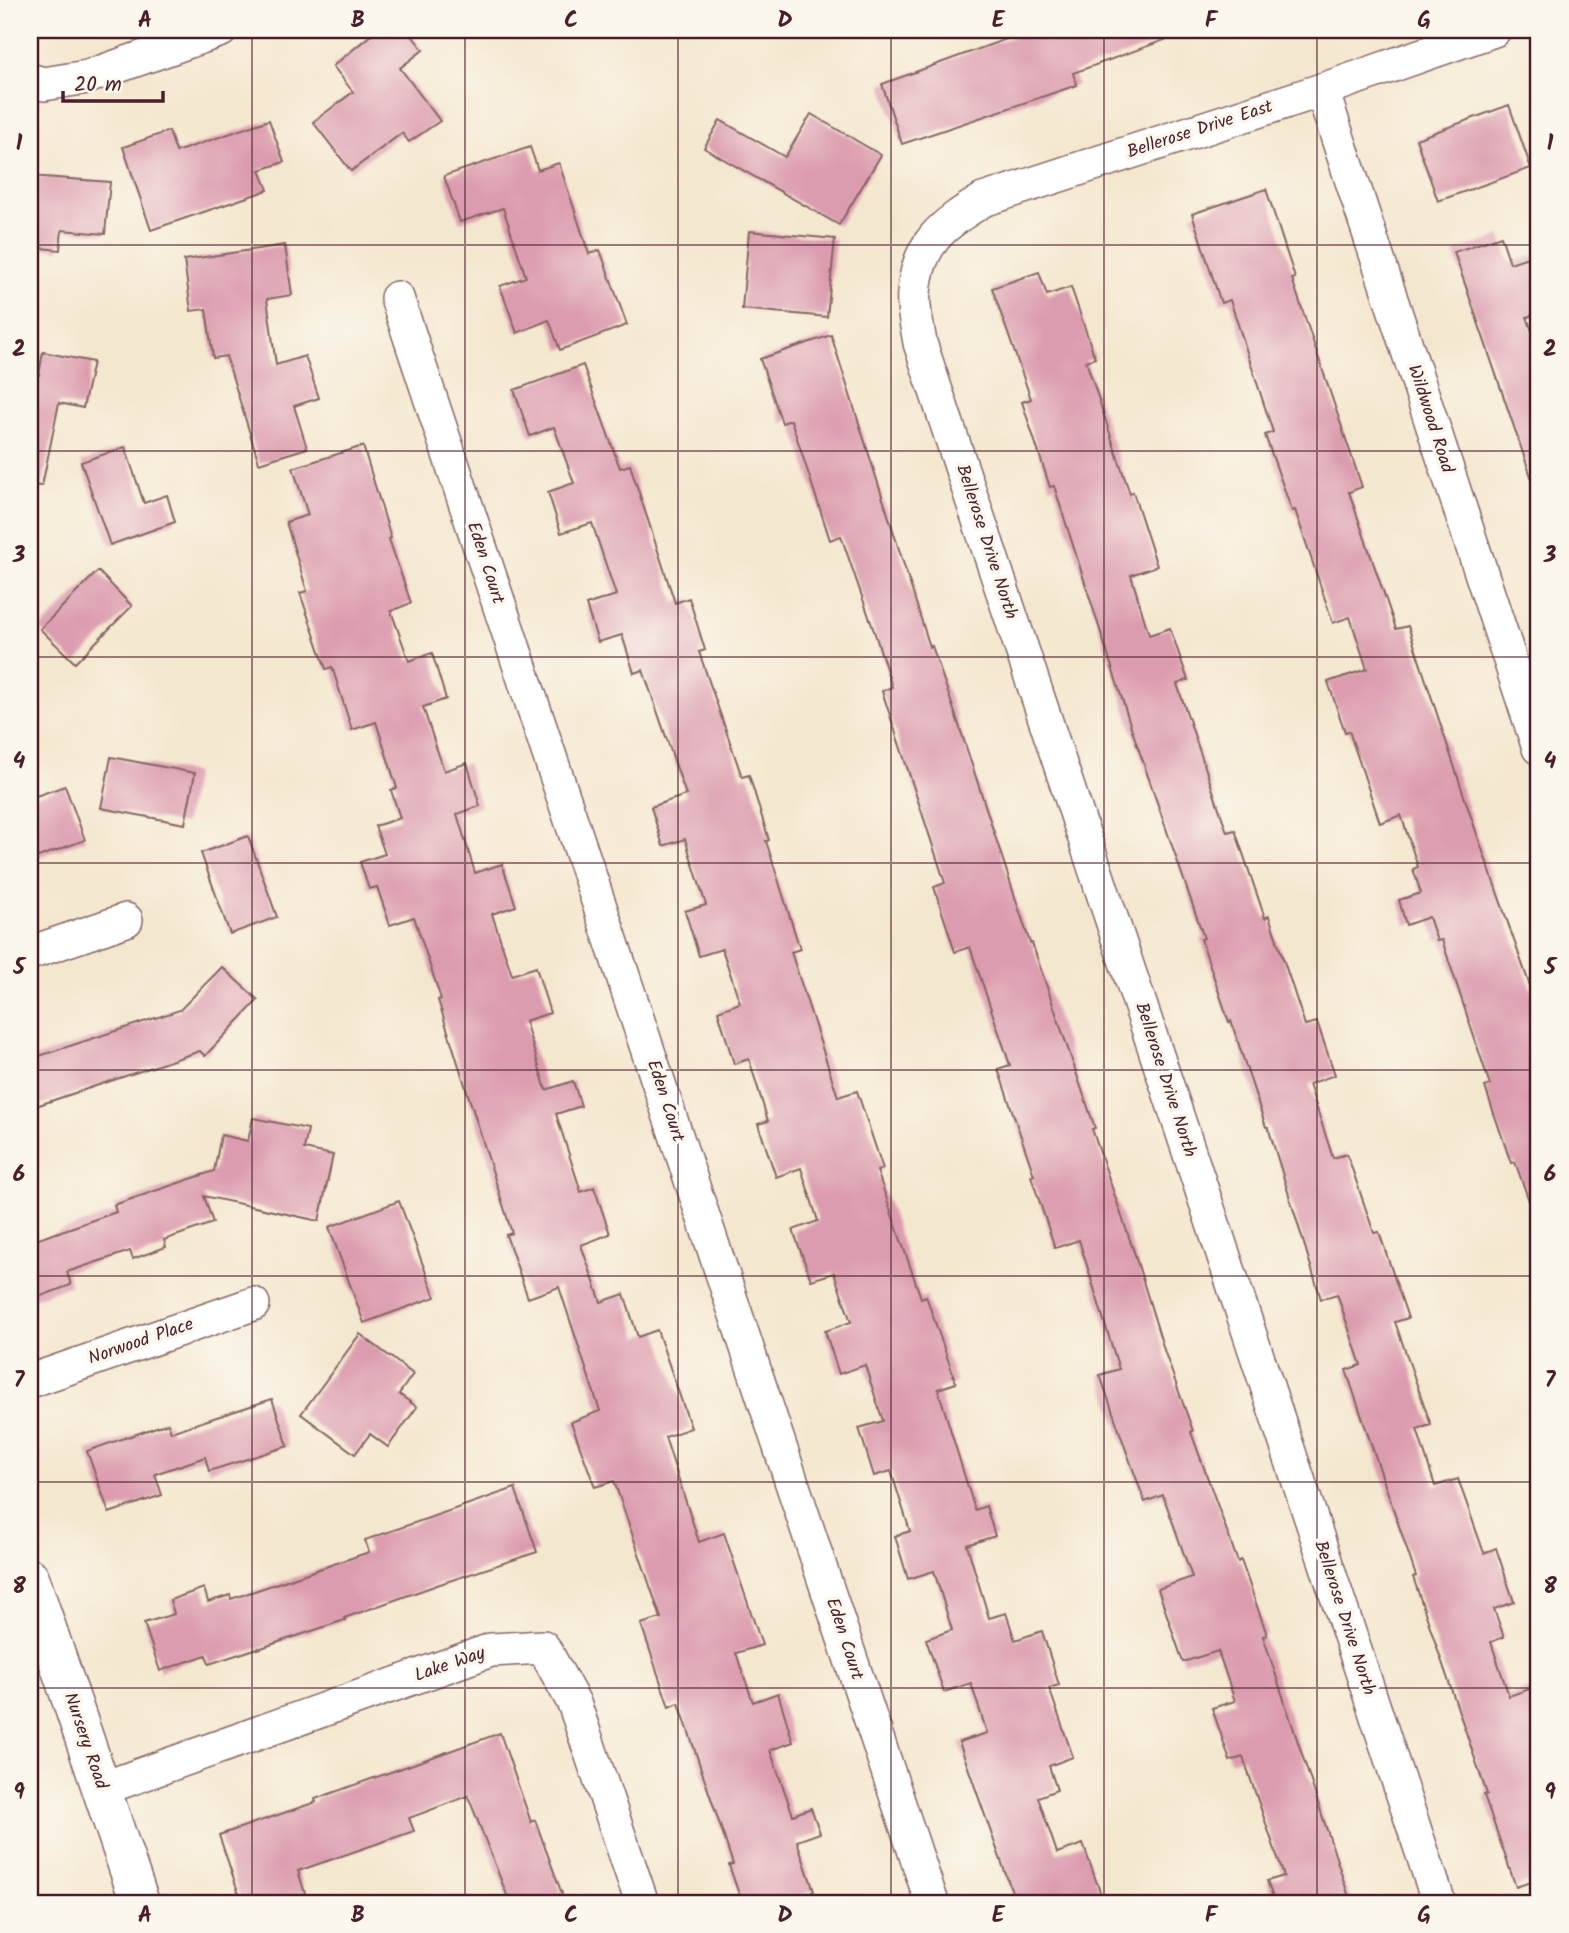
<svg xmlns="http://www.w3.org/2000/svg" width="1569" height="1933" viewBox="0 0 1569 1933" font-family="Kalam,sans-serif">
  <rect width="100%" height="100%" fill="#fbf7ec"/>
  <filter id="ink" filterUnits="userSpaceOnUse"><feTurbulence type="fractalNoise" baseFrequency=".0143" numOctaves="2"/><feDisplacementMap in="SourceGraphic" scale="14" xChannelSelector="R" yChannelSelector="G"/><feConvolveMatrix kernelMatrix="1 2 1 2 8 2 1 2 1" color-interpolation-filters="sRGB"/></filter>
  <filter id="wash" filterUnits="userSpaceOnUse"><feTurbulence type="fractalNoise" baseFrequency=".00686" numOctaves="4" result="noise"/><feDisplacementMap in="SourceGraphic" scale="28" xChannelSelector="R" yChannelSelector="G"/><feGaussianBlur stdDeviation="1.57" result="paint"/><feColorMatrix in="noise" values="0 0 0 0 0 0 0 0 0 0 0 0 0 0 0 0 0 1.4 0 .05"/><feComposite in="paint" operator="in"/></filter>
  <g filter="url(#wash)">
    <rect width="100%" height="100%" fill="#f4e7cf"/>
    <g id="blocks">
      <g fill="#dc9caf">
        <path d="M377 30H408L423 50 400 68 440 121 409 142 402 133 351 171 313 122 353 92 333 66Z"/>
        <path d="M1031 30H1183L1184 33 1073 73 1077 85 902 144 882 84Z"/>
        <path d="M1509 105 1531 168 1438 201 1416 139Z"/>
        <path d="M811 114 881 155 839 225 704 148 720 120 785 157Z"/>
        <path d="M269 120 284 162 260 170 268 190 151 230 123 147 169 131 176 152Z"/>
        <path d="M530 147 538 170 559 163 589 254 600 250 627 325 560 350 549 320 517 333 500 286 526 277 503 208 460 222 444 176Z"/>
        <path d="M30 176 110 182 105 234 62 230 60 250 30 247Z"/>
        <path d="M1266 189 1295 278 1292 279 1362 487 1349 492 1396 629 1408 626 1471 817 1539 1012V1219L1536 1220 1515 1162 1511 1163 1485 1087 1490 1085 1442 940 1437 941 1429 917 1406 925 1399 900 1421 893 1413 869 1418 867 1401 815 1380 823 1349 731 1345 732 1328 682 1367 669 1350 617 1333 623 1295 510 1292 511 1265 435 1273 432 1230 300 1221 303 1192 214Z"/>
        <path d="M749 231 835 239 827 317 742 309Z"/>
        <path d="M1501 236 1510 263 1534 255 1539 271V313L1527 317 1539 351V487L1535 488 1454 252Z"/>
        <path d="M285 245 292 295 267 299 276 365 305 356 319 398 294 406 307 448 259 463 226 356 213 358 206 309 191 311 184 260Z"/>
        <path d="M1039 272 1047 295 1071 287 1095 358 1086 361 1130 494 1133 492 1157 566 1131 575 1149 635 1170 628 1188 680 1177 684 1227 832 1235 830 1265 918 1269 916 1305 1025 1317 1022 1335 1075 1309 1084 1333 1158 1347 1154 1374 1233 1379 1232 1408 1318 1395 1322 1431 1425 1417 1429 1435 1486 1458 1479 1484 1553 1496 1548 1514 1602 1494 1609 1504 1637 1491 1642 1509 1696 1535 1687 1539 1701V1879L1516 1887 1484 1795 1487 1794 1413 1577 1416 1576 1346 1370 1361 1365 1337 1294 1321 1299 1268 1127H1266L1231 1021 1229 1022 1201 939 1204 938 1132 730 1054 486 1050 487 1022 402 1031 399 992 288Z"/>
        <path d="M831 335 930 647 932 646 957 719 1030 943H1032L1095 1128 1092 1129 1135 1255 1165 1353 1193 1431 1191 1432 1238 1562 1241 1560 1267 1635 1263 1636 1351 1903H1275L1267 1881 1284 1876 1243 1757 1230 1761 1212 1708 1235 1701 1218 1651 1183 1662 1158 1589 1192 1577 1163 1495 1145 1502 1127 1453 1100 1375 1119 1369 1079 1240 1055 1248 1031 1176 1034 1175 998 1069 1010 1065 970 947 955 952 934 887 945 883 882 691 892 687 876 637 841 536 830 540 791 420 782 423 760 359Z"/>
        <path d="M43 352 93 362 83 408 59 403 42 486 30 485V373L39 375Z"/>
        <path d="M583 365 620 468 630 465 675 603 689 598 705 650 699 652 742 777 749 775 769 840 766 841 800 949 791 952 838 1097 857 1091 883 1169 877 1171 921 1298 926 1296 956 1383 938 1389 975 1510 986 1506 995 1536 967 1545 989 1618 1006 1613 1015 1640 1042 1631 1059 1685 1049 1688 1073 1757 1049 1766 1057 1790 1038 1797 1057 1853 1083 1844 1104 1903H1016L959 1742 987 1733 971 1683 944 1692 926 1639 952 1630 934 1571 908 1579 895 1536 910 1531 891 1471 874 1476 859 1428 883 1421 865 1365 839 1374 825 1331 851 1322 834 1273 811 1280 793 1230 818 1221 801 1168 776 1177 758 1124 768 1121 749 1059 734 1064 718 1011 740 1003 722 949 699 956 685 911 706 905 685 839 663 846 651 807 686 795 643 670 634 673 622 635 598 642 586 605 616 595 592 523 561 533 548 492 574 483 554 427 530 436 514 390Z"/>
        <path d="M363 446 391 538 389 539 411 603 391 611 409 661 432 653 446 699 423 707 444 771 467 763 480 806 457 814 475 873 502 864 516 906 492 914 512 975 536 967 550 1013 525 1021 546 1090 573 1081 581 1106 556 1114 581 1192 594 1187 610 1234 581 1245 601 1302 624 1294 638 1337 657 1330 691 1428 665 1437 699 1542 724 1533 762 1645 736 1653 753 1702 778 1693 793 1742 770 1750 793 1815 811 1808 820 1833 797 1841 814 1891 778 1903H742L729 1865 733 1864 679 1703 669 1707 641 1624 661 1618 614 1481 595 1487 571 1422 600 1411 559 1287 528 1298 506 1235 512 1233 438 1000 441 999 414 917 390 925 377 887 369 889 360 862 385 854 375 826 400 818 391 790 397 788 376 722 352 730 332 667 326 669 300 593 307 591 286 522 308 515 293 468Z"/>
        <path d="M125 447 144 503 167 495 175 522 110 545 81 462Z"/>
        <path d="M98 571 132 606 75 663 40 629Z"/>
        <path d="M111 757 195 773 185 824 101 808Z"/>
        <path d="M65 786 85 840 30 860V798Z"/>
        <path d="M248 836 277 917 230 934 201 853Z"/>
        <path d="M222 967 258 1000 205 1056 200 1051 30 1108V1059L180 1010Z"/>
        <path d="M253 1118 308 1129 304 1149 333 1155 319 1221 204 1196 213 1223 164 1240 166 1247 133 1259 130 1251 67 1272 71 1285 30 1300V1242L116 1212 114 1205 214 1171 221 1135 248 1141Z"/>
        <path d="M399 1201 435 1297 364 1323 329 1227Z"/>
        <path d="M360 1334 413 1374 399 1394 417 1407 388 1447 370 1434 355 1454 301 1414Z"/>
        <path d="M272 1399 288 1446 209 1471 205 1457 155 1474 162 1495 109 1513 87 1451 168 1423 171 1432Z"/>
        <path d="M515 1488 537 1552 440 1584 344 1618 345 1620 258 1649V1648L209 1664 206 1655 160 1671 144 1623 174 1614 170 1600 204 1588 208 1602 230 1595 231 1599 369 1552 365 1540Z"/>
        <path d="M500 1733 531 1822 535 1820 562 1894 536 1903H510L468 1796 409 1818 414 1831 298 1871 308 1903H242L219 1835 316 1802 315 1799Z"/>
      </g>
    </g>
  </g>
  <g filter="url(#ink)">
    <use href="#blocks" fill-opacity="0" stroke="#866564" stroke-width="2"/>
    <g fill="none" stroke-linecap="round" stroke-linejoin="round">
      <defs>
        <g id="minor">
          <path d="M30 80 44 84 87 77 221 30"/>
          <path d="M1322 90 1539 748"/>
          <path d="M397 298 932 1903"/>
          <path d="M30 953 126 920"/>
          <path d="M30 1381 253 1304"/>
          <path d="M101 1789 491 1650 543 1647 574 1703 642 1903"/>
          <path d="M1439 1903 920 343C918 328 912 309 914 293 918 242 943 225 983 200L1322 90 1494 30"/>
        </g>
        <path id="tertiary" d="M30 1578 140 1903"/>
      </defs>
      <use href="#minor" stroke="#866564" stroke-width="36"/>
      <use href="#tertiary" stroke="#866564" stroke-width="41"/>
      <use href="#minor" stroke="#fff" stroke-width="33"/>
      <use href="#tertiary" stroke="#fff" stroke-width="38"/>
    </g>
  </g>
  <path fill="none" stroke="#4a1f2b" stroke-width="2" stroke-opacity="0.55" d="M252 30V1903M465 30V1903M678 30V1903M891 30V1903M1104 30V1903M1317 30V1903M30 245H1539M30 451H1539M30 657H1539M30 863H1539M30 1070H1539M30 1276H1539M30 1482H1539M30 1688H1539"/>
  <g text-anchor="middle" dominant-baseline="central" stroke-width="7" stroke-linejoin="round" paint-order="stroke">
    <g font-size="18" fill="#4a1f2b" stroke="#fbf7ec">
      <text transform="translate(1200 130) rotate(-18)">Bellerose Drive East</text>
      <text transform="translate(1430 419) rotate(72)">Wildwood Road</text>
      <text transform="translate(986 542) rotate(72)">Bellerose Drive North</text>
      <text transform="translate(485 563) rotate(72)">Eden Court</text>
      <text transform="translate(1165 1080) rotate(72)">Bellerose Drive North</text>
      <text transform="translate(665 1101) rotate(72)">Eden Court</text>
      <text transform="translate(141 1342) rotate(-19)">Norwood Place</text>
      <text transform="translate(1344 1618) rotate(72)">Bellerose Drive North</text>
      <text transform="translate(844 1639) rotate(72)">Eden Court</text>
      <text transform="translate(450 1665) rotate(-19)">Lake Way</text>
      <text transform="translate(85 1741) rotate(71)">Nursery Road</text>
    </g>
  </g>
  <rect width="1569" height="1933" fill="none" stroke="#fbf7ec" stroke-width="77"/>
  <path d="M63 91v10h100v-10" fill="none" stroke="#4a1f2b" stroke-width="3.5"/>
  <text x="74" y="91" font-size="21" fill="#4a1f2b" stroke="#fbf7ec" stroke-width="5" paint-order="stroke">20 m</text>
  <rect x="38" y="38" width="1492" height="1857" fill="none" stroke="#4a1f2b" stroke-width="2.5"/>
  <g font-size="23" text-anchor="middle" font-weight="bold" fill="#4a1f2b">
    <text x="145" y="27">A</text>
    <text x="358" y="27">B</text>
    <text x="571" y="27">C</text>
    <text x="785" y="27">D</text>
    <text x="998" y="27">E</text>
    <text x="1211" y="27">F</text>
    <text x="1424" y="27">G</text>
    <text x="19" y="150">1</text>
    <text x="1550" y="150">1</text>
    <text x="19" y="356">2</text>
    <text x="1550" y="356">2</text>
    <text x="19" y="562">3</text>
    <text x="1550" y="562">3</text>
    <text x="19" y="768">4</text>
    <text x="1550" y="768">4</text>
    <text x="19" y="974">5</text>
    <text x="1550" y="974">5</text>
    <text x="19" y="1181">6</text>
    <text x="1550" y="1181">6</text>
    <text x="19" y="1387">7</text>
    <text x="1550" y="1387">7</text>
    <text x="19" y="1593">8</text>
    <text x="1550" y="1593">8</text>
    <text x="19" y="1799">9</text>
    <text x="1550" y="1799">9</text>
    <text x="145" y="1922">A</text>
    <text x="358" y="1922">B</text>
    <text x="571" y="1922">C</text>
    <text x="785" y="1922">D</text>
    <text x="998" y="1922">E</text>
    <text x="1211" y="1922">F</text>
    <text x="1424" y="1922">G</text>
  </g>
</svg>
